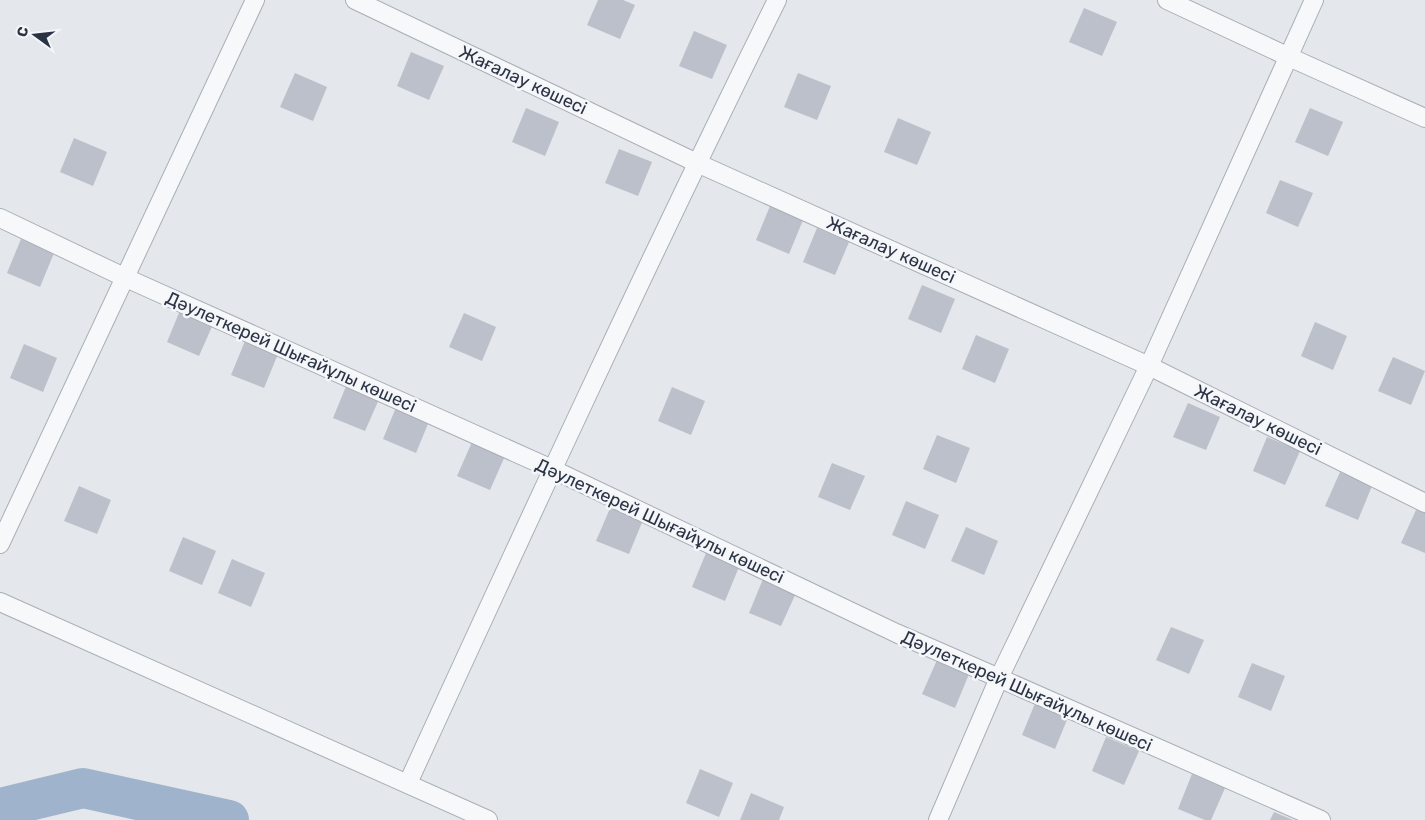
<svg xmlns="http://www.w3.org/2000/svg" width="1425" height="820" viewBox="0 0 1425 820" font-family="Rubik,sans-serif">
  <rect width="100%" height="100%" fill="#e4e7ec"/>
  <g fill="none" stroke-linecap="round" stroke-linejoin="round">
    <path stroke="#9fb4cc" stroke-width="40" d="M0 808 83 788 229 820"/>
  </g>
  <g fill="#bbc0ca">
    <path d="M598 0H623L635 5 620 39 587 25Z"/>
    <path d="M1084 8 1117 22 1102 56 1069 42Z"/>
    <path d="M694 31 727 45 712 79 679 66Z"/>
    <path d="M411 52 444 66 429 100 397 86Z"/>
    <path d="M295 73 327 87 313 121 280 107Z"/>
    <path d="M798 73 831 86 817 120 784 107Z"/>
    <path d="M526 108 559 122 545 156 512 142Z"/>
    <path d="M1310 108 1343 122 1328 156 1295 142Z"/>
    <path d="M898 118 931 132 917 165 884 152Z"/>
    <path d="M74 138 107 152 93 186 60 172Z"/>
    <path d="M619 149 652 162 638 196 605 183Z"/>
    <path d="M1280 180 1313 193 1298 227 1266 213Z"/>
    <path d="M770 206 803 220 789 254 756 240Z"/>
    <path d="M817 228 849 242 835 275 803 262Z"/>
    <path d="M21 239 54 253 40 287 7 273Z"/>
    <path d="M922 285 955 299 941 333 908 319Z"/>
    <path d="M181 308 214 322 199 356 167 342Z"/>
    <path d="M464 313 496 327 482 361 449 347Z"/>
    <path d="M1315 322 1347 336 1333 370 1301 356Z"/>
    <path d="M976 335 1009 349 995 383 962 369Z"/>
    <path d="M245 341 278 354 264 388 231 375Z"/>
    <path d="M24 344 57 358 43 392 10 378Z"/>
    <path d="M1393 357 1425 371 1411 405 1378 391Z"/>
    <path d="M347 384 380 397 365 431 333 418Z"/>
    <path d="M672 387 705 401 691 435 658 421Z"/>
    <path d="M1188 403 1220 417 1206 450 1173 437Z"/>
    <path d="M397 405 430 419 416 453 383 439Z"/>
    <path d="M937 435 970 448 956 483 923 469Z"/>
    <path d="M1267 437 1300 451 1285 485 1253 471Z"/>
    <path d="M472 442 505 456 490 490 457 476Z"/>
    <path d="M832 463 865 476 850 510 818 497Z"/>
    <path d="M1340 472 1372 486 1358 520 1325 506Z"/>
    <path d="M79 486 111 500 97 534 64 521Z"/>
    <path d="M906 501 939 515 925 549 892 535Z"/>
    <path d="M611 506 643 520 629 554 596 541Z"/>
    <path d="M1416 510 1425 513V553L1401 543Z"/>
    <path d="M966 527 998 541 984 575 951 561Z"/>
    <path d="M183 537 216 551 202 585 169 571Z"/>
    <path d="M706 553 739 567 725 601 692 587Z"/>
    <path d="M232 559 265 573 251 607 218 593Z"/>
    <path d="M763 579 796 593 781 626 749 613Z"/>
    <path d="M1171 627 1204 640 1189 674 1156 660Z"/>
    <path d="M937 660 969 674 955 708 922 694Z"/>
    <path d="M1252 663 1285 676 1271 711 1238 697Z"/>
    <path d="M1036 701 1069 715 1055 749 1022 735Z"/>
    <path d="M1106 737 1139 751 1124 785 1092 771Z"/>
    <path d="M700 769 733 783 719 817 686 803Z"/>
    <path d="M1192 774 1225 788 1211 820H1205L1178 809Z"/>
    <path d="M751 793 784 807 779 820H740Z"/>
    <path d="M1274 812 1293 820H1270Z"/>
  </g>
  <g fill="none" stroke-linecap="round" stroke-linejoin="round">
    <defs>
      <g id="minor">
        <path d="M355 0 697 163 1149 366 1425 503"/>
        <path d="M1167 0 1289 57 1425 118"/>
        <path d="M0 218 126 278 552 469 896 633 999 678 1321 820"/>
        <path d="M0 544 255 0"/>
        <path d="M0 602 488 820"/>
        <path d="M408 783C528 521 649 259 777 0"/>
        <path d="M938 820 999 678 1149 366 1314 0"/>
      </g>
    </defs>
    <use href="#minor" stroke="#a9aeb7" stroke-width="20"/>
    <use href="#minor" stroke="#f7f8fa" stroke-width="18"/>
  </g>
  <g text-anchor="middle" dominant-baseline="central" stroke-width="5" stroke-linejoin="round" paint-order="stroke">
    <g font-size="18" fill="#2b3445" stroke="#f4f6f9">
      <text transform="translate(523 80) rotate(25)">Жағалау көшесі</text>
      <text transform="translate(891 250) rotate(24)">Жағалау көшесі</text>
      <text transform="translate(291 352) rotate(24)">Дәулеткерей Шығайұлы көшесі</text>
      <text transform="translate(1258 420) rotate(26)">Жағалау көшесі</text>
      <text transform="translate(660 521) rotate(25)">Дәулеткерей Шығайұлы көшесі</text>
      <text transform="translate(1027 691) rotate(24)">Дәулеткерей Шығайұлы көшесі</text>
    </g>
  </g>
  <g transform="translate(35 35) rotate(285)" stroke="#f4f6f9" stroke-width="4" paint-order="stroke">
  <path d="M0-4L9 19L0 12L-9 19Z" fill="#2b3445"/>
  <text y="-8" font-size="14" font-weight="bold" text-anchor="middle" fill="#2b3445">С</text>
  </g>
</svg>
